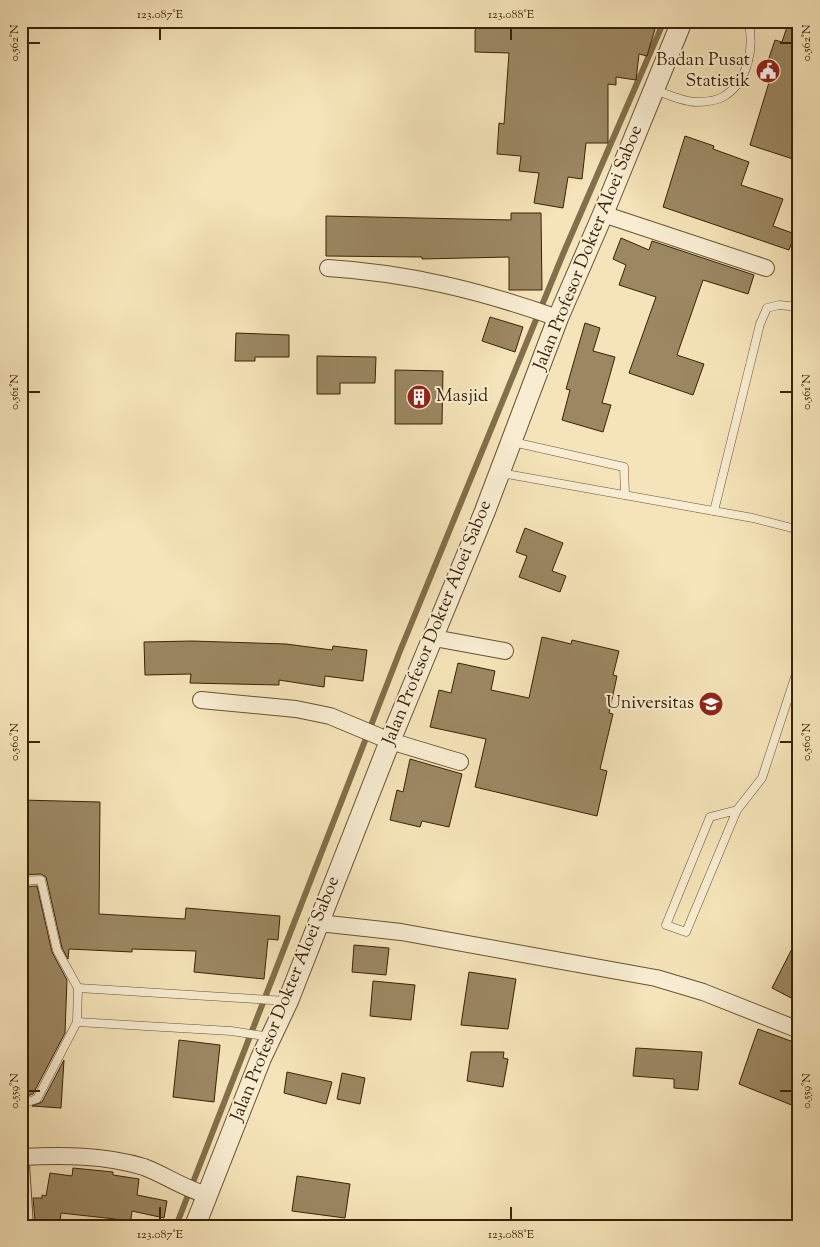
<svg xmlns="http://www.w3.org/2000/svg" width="820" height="1247" viewBox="0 0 820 1247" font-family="'Sorts Mill Goudy',serif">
  <rect width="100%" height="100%" fill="#f5e4b9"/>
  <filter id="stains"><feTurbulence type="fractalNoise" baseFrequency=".004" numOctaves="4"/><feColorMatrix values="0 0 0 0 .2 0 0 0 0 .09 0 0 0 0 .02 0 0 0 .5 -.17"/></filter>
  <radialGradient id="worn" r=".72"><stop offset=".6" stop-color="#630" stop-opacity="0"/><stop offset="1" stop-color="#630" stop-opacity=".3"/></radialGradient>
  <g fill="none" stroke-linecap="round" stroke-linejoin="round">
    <path stroke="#836f4b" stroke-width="6" d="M176 1226 400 651 563 254 664 21"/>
  </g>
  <g fill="#9b8762" stroke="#392203">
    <path d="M478 21H623L655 29 647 56 639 54 636 80 616 77V85L608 84V143H586L582 179 568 177 563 208 534 203 539 173 519 171 521 156 497 154 499 123 504 124 509 53 475 52V31Z"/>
    <path d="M789 21H799V161L750 145 774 66 767 64 775 40 782 42Z"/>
    <path d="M685 136 714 146 713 149 749 162 741 185 783 199 773 226 795 234 789 250 663 207Z"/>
    <path d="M511 213H541L542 290H509V257L422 259V257L326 256V216L511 220Z"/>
    <path d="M621 238 649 250 652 241 754 275 748 294 703 280 677 355 704 364 693 395 629 373 656 297 619 285 626 265 613 259Z"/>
    <path d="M490 317 523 327 515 352 482 341Z"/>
    <path d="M585 323 600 328 593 351 615 357 602 403 611 405 603 432 562 420 570 390 566 389Z"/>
    <path d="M236 333 289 335V357H255V361H235Z"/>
    <path d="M317 356 376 357 375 383H340V394H317Z"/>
    <path d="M395 370 443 371 442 424H395Z"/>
    <path d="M525 528 563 543 552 571 566 576 560 592 519 577 527 556 516 552Z"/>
    <path d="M542 637 571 644 572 640 619 651 613 675 617 676 609 713 613 714 600 769 607 771 597 816 475 787 486 739 430 727 439 690 451 693 458 663 495 671 491 690 529 698Z"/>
    <path d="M192 641 286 644 332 650 333 646 367 650 363 681 325 676 324 687 279 680V685L190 683 191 674 145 675 144 642Z"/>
    <path d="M410 759 462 774 449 827 422 821 420 827 390 820 397 790 403 792Z"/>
    <path d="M21 800 100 802 99 914 185 919 186 908 280 916 278 940 268 939 264 979 194 972 196 951 132 949V952L69 949 68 959 62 948 46 877 41 874 21 875Z"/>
    <path d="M37 886 52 952 67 980 65 1033 33 1094 21 1098V887Z"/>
    <path d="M799 935V1002L772 988Z"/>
    <path d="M354 945 389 948 386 975 352 972Z"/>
    <path d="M469 972 516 979 508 1029 461 1025Z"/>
    <path d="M373 981 415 985 411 1020 370 1016Z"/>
    <path d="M758 1029 799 1044V1108L739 1084Z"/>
    <path d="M179 1040 220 1045 214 1102 173 1097Z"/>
    <path d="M636 1048 702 1052 698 1090 674 1088V1079L633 1076Z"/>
    <path d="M471 1052H504L503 1058 508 1059 503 1087 467 1081Z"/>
    <path d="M64 1060 61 1108 32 1106 42 1102Z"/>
    <path d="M287 1072 332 1082 326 1104 284 1093Z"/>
    <path d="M342 1073 365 1078 360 1104 337 1099Z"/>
    <path d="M73 1168 113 1172V1175L139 1179 137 1195 167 1201 164 1218 132 1211 130 1226H114L115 1219 61 1213 60 1222 35 1220 33 1198H42V1195L46 1196 50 1173 72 1176Z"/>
    <path d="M297 1176 350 1184 345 1218 292 1211Z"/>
  </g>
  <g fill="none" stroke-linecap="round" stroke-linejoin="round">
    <defs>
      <g id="service">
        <path d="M655 90C667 94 683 102 696 102 705 102 718 101 726 95 748 80 755 46 748 21"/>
        <path d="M513 442 624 467 625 495"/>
        <path d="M501 473 753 518 792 528 799 534"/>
        <path d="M714 511 760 324 767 308 779 305 799 307"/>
        <path d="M737 810 710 817 666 925 686 932 737 810 762 778 799 665"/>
        <path d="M21 881 41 880 57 950 78 988 77 1022 37 1099 21 1104"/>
        <path d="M78 988 288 1001"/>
        <path d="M77 1022 231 1031 271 1037"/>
      </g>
      <g id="minor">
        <path d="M603 214 766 268"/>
        <path d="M328 268C409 273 481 291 558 318"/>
        <path d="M434 638 505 651"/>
        <path d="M201 700 296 709 330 716 390 741 460 762"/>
        <path d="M319 923 401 932 656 978 703 992 799 1030"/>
        <path d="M21 1157C62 1155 105 1155 144 1167 165 1175 185 1189 207 1195"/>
        <path d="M21 1165 25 1226"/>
      </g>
      <path id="tertiary" d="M195 1226 261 1058 288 1001 390 741 485 511 558 318 603 214 682 21"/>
    </defs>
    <use href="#service" stroke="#685230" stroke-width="9"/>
    <use href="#minor" stroke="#685230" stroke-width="18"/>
    <use href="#tertiary" stroke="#685230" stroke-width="22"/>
    <use href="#service" stroke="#f8edd2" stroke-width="8"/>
    <use href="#minor" stroke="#f8edd2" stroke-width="16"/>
    <use href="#tertiary" stroke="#f8edd2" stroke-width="20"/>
  </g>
  <path fill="none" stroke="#392203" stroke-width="2" d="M160 28V40M511 28V40M28 43H40M780 43H792M28 392H40M780 392H792M28 742H40M780 742H792M28 1091H40M780 1091H792M160 1207V1220M511 1207V1220"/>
  <defs>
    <symbol id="civic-disc" viewBox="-11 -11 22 22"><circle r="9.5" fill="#8f2418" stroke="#f8edd2"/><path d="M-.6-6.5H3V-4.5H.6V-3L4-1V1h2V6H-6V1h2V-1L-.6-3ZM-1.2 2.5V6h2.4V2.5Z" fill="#fff"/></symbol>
    <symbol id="building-disc" viewBox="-11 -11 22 22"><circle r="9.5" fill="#8f2418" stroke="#f8edd2"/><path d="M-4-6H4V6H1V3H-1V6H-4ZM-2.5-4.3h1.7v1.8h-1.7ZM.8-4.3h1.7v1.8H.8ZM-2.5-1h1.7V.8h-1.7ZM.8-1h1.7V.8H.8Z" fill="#fff"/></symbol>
    <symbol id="university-disc" viewBox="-11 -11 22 22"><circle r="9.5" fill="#8f2418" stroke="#f8edd2"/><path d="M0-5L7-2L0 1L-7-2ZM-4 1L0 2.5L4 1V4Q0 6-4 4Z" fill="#fff"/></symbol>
  </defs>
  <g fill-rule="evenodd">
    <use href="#civic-disc" x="754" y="57" width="28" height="28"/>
    <use href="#building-disc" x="405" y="383" width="28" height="28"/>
    <use href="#university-disc" x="697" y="690" width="28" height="28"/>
  </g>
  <g text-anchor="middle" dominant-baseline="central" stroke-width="4" stroke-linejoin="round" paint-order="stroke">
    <g font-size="18" fill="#392203" stroke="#f8edd2" text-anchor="end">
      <text x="750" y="61">Badan Pusat<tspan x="750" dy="21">Statistik</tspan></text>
      <text x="436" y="397" text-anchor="start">Masjid</text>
      <text x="694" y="704">Universitas</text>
    </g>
    <g font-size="18" fill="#392203" stroke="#f8edd2">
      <text transform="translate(589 248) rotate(-68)">Jalan Profesor Dokter Aloei Saboe</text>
      <text transform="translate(438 623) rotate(-68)">Jalan Profesor Dokter Aloei Saboe</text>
      <text transform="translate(286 999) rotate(-68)">Jalan Profesor Dokter Aloei Saboe</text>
    </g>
  </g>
  <rect width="820" height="1247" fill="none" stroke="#f5e4b9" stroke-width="55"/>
  <rect x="28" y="28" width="764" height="1192" fill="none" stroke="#392203" stroke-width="2"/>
  <g font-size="12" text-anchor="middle" fill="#392203">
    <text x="160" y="18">123.087°E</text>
    <text x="511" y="18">123.088°E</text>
    <text transform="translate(14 43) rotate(-90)" y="4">0.562°N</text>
    <text transform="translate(806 43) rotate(-90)" y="4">0.562°N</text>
    <text transform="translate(14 392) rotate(-90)" y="4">0.561°N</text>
    <text transform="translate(806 392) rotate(-90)" y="4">0.561°N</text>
    <text transform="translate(14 742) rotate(-90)" y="4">0.560°N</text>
    <text transform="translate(806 742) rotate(-90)" y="4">0.560°N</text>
    <text transform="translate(14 1091) rotate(-90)" y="4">0.559°N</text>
    <text transform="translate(806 1091) rotate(-90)" y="4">0.559°N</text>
    <text x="160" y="1238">123.087°E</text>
    <text x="511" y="1238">123.088°E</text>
  </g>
  <rect width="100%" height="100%" filter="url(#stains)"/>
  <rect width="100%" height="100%" fill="url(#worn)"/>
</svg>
